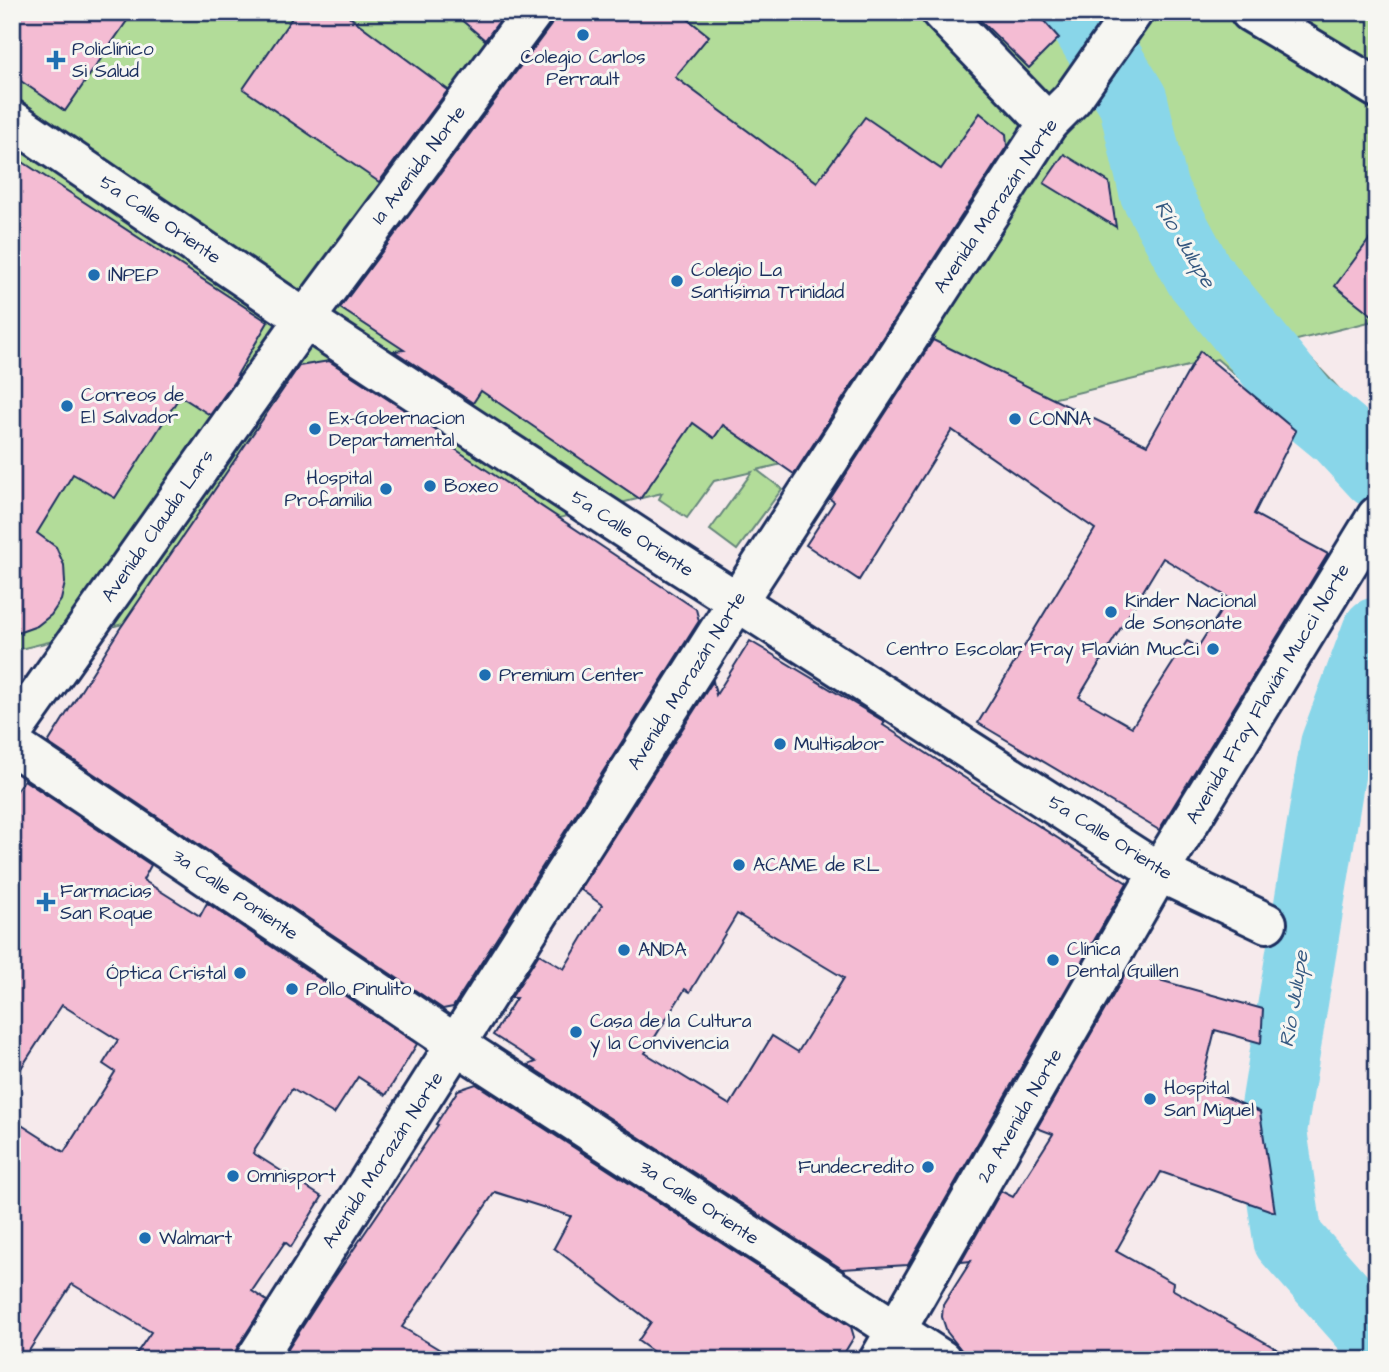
<svg xmlns="http://www.w3.org/2000/svg" width="1389" height="1372" viewBox="0 0 1389 1372" font-family="'Architects Daughter',sans-serif">
  <rect width="100%" height="100%" fill="#f6eaec"/>
  <filter id="ink" filterUnits="userSpaceOnUse"><feTurbulence type="fractalNoise" baseFrequency=".0143" numOctaves="2"/><feDisplacementMap in="SourceGraphic" scale="14" xChannelSelector="R" yChannelSelector="G"/><feConvolveMatrix kernelMatrix="1 2 1 2 8 2 1 2 1" color-interpolation-filters="sRGB"/></filter>
  <g filter="url(#ink)">
    <path fill="#b2dc99" stroke="#66867c" stroke-width="2" d="M12 12H1377V320L1293 341C1314 363 1386 429 1377 459 1375 467 1365 475 1360 481L1217 359 757 470 782 489 737 550 710 530 752 472 714 481 687 518 659 499 662 493 12 651Z"/>
    <g fill="none" stroke-linecap="round" stroke-linejoin="round">
      <g stroke="#89d6e9" stroke-width="70">
        <path d="M1079 12 1133 101 1154 191 1199 275 1305 405 1340 434 1377 474"/>
        <path d="M1377 632 1335 745 1272 1131 1288 1239 1377 1339"/>
      </g>
    </g>
    <g fill="#f4bcd3" stroke="#1b2f5e" stroke-width="2" fill-rule="evenodd">
      <path d="M22 12H133L65 111 12 75V26Z"/>
      <path d="M296 12H343L448 90 379 182 243 89Z"/>
      <path d="M452 12H506L485 40Z"/>
      <path d="M554 12H679L709 36 675 77 817 182 865 117 941 169 980 113 1006 134 1007 146 794 474 723 425 714 438 693 423 640 499 481 391 473 403 394 351 404 350 340 308 551 25Z"/>
      <path d="M972 12H1036L1059 38 1029 68Z"/>
      <path d="M1064 154 1109 182 1116 227 1044 183Z"/>
      <path d="M12 155 268 322 237 375H239L210 415 180 396 115 498 73 474 37 533 56 547 64 565 65 583 61 600 51 615 37 626 12 635Z"/>
      <path d="M1377 229V319L1335 286Z"/>
      <path d="M933 340 1147 445 1200 351 1296 431 1254 514 1328 554 1159 830 978 723 1095 529 952 430 859 580 806 545 834 502 830 499ZM1163 558 1229 598 1198 647 1187 641 1132 727 1079 697Z"/>
      <path d="M329 361 449 439 446 443 455 449 696 609 699 621 453 1007 443 1009 48 743 119 630 299 366Z"/>
      <path d="M750 641 885 722 883 725 1127 883 908 1265 842 1269 528 1065 536 1062 493 1035 516 998H511L539 954 564 969 602 905 580 889 713 681 716 695ZM737 914 844 978 798 1052 772 1036 730 1105 645 1053 685 989 690 992Z"/>
      <path d="M24 780 151 865 143 880 200 916 207 903 417 1044 386 1095 358 1077 334 1114 292 1089 253 1153 322 1197 291 1247 285 1242 252 1291 267 1301 237 1348 233 1360H132L151 1332 72 1284 23 1360H12V1119L64 1152 115 1072 103 1064 118 1040 62 1005 12 1082V798Z"/>
      <path d="M1127 971 1263 1009 1261 1043 1215 1030 1201 1086 1260 1112 1275 1212 1161 1172 1116 1251 1173 1283 1172 1289 1296 1360H976L962 1351 947 1332 942 1317 943 1305 971 1261 961 1262 1001 1191 1013 1197 1053 1134 1037 1128Z"/>
      <path d="M476 1084 851 1327 854 1337 840 1360H665L638 1341 651 1322 554 1248 571 1216 495 1192 402 1327 457 1360H281L328 1287 438 1125 436 1124 458 1090Z"/>
    </g>
    <g fill="none" stroke-linecap="round" stroke-linejoin="round">
      <defs>
        <g id="minor">
          <path d="M12 733 305 319 533 12"/>
          <path d="M12 745 457 1045"/>
          <path d="M879 1360 1159 872 1267 923"/>
        </g>
        <g id="secondary">
          <path d="M941 12 1048 123"/>
          <path d="M1250 12 1377 88"/>
          <path d="M12 120 305 319 674 561 1159 872 1377 516"/>
          <path d="M457 1045 942 1360"/>
          <path d="M255 1360 737 602 1048 123 1072 99 1133 12"/>
        </g>
      </defs>
      <use href="#minor" stroke="#1b2f5e" stroke-width="44"/>
      <use href="#secondary" stroke="#1b2f5e" stroke-width="44"/>
      <use href="#minor" stroke="#f6f6f2" stroke-width="38"/>
      <use href="#secondary" stroke="#f6f6f2" stroke-width="38"/>
    </g>
  </g>
  <g fill="#1f6fb2" stroke="#f6f6f2" stroke-width="2.5">
    <circle cx="583" cy="35" r="7"/>
    <path d="M52.5 49.5h7v7h7v7h-7v7h-7v-7h-7v-7h7z"/>
    <circle cx="94" cy="275" r="7"/>
    <circle cx="677" cy="281" r="7"/>
    <circle cx="67" cy="406" r="7"/>
    <circle cx="1015" cy="419" r="7"/>
    <circle cx="315" cy="429" r="7"/>
    <circle cx="430" cy="486" r="7"/>
    <circle cx="386" cy="489" r="7"/>
    <circle cx="1111" cy="612" r="7"/>
    <circle cx="1213" cy="649" r="7"/>
    <circle cx="485" cy="675" r="7"/>
    <circle cx="780" cy="744" r="7"/>
    <circle cx="739" cy="865" r="7"/>
    <path d="M42.5 891.5h7v7h7v7h-7v7h-7v-7h-7v-7h7z"/>
    <circle cx="624" cy="950" r="7"/>
    <circle cx="1053" cy="960" r="7"/>
    <circle cx="240" cy="973" r="7"/>
    <circle cx="292" cy="989" r="7"/>
    <circle cx="576" cy="1032" r="7"/>
    <circle cx="1150" cy="1099" r="7"/>
    <circle cx="928" cy="1167" r="7"/>
    <circle cx="233" cy="1176" r="7"/>
    <circle cx="145" cy="1238" r="7"/>
  </g>
  <g text-anchor="middle" dominant-baseline="central" stroke-width="6" stroke-linejoin="round" paint-order="stroke">
    <g font-size="19" fill="#1b2f5e" stroke="#f6f6f2" text-anchor="start">
      <text x="72" y="49">Policlínico<tspan x="72" dy="22">Si Salud</tspan></text>
      <text x="583" y="57" text-anchor="middle">Colegio Carlos<tspan x="583" dy="22">Perrault</tspan></text>
      <text x="691" y="270">Colegio La<tspan x="691" dy="22">Santísima Trinidad</tspan></text>
      <text x="108" y="275">INPEP</text>
      <text x="81" y="395">Correos de<tspan x="81" dy="22">El Salvador</tspan></text>
      <text x="329" y="418">Ex-Gobernacion<tspan x="329" dy="22">Departamental</tspan></text>
      <text x="1029" y="419">CONNA</text>
      <text x="372" y="478" text-anchor="end">Hospital<tspan x="372" dy="22">Profamilia</tspan></text>
      <text x="444" y="486">Boxeo</text>
      <text x="1125" y="601">Kinder Nacional<tspan x="1125" dy="22">de Sonsonate</tspan></text>
      <text x="1199" y="649" text-anchor="end">Centro Escolar Fray Flavián Mucci</text>
      <text x="499" y="675">Premium Center</text>
      <text x="794" y="744">Multisabor</text>
      <text x="753" y="865">ACAME de RL</text>
      <text x="60" y="891">Farmacias<tspan x="60" dy="22">San Roque</tspan></text>
      <text x="1067" y="949">Clínica<tspan x="1067" dy="22">Dental Guillen</tspan></text>
      <text x="638" y="950">ANDA</text>
      <text x="226" y="973" text-anchor="end">Óptica Cristal</text>
      <text x="306" y="989">Pollo Pinulito</text>
      <text x="590" y="1021">Casa de la Cultura<tspan x="590" dy="22">y la Convivencia</tspan></text>
      <text x="1164" y="1088">Hospital<tspan x="1164" dy="22">San Miguel</tspan></text>
      <text x="914" y="1167" text-anchor="end">Fundecredito</text>
      <text x="247" y="1176">Omnisport</text>
      <text x="159" y="1238">Walmart</text>
    </g>
    <g font-size="19" fill="#1b2f5e" stroke="#f6f6f2">
      <text transform="translate(419 165) rotate(-53)">1a Avenida Norte</text>
      <text transform="translate(996 206) rotate(-56)">Avenida Morazán Norte</text>
      <text transform="translate(160 220) rotate(34)">5a Calle Oriente</text>
      <text transform="translate(158 526) rotate(-55)">Avenida Claudia Lars</text>
      <text transform="translate(632 534) rotate(33)">5a Calle Oriente</text>
      <text transform="translate(687 681) rotate(-58)">Avenida Morazán Norte</text>
      <text transform="translate(1268 694) rotate(-59)">Avenida Fray Flavián Mucci Norte</text>
      <text transform="translate(1110 838) rotate(32)">5a Calle Oriente</text>
      <text transform="translate(235 895) rotate(34)">3a Calle Poniente</text>
      <text transform="translate(1020 1116) rotate(-60)">2a Avenida Norte</text>
      <text transform="translate(383 1160) rotate(-57)">Avenida Morazán Norte</text>
      <text transform="translate(699 1203) rotate(33)">3a Calle Oriente</text>
    </g>
    <g font-size="21" font-style="italic" fill="#365981" stroke="#f6f6f2">
      <text transform="translate(1185 244) rotate(59)">Río Julupe</text>
      <text transform="translate(1294 999) rotate(-81)">Río Julupe</text>
    </g>
  </g>
  <rect width="1389" height="1372" fill="none" stroke="#f6f6f2" stroke-width="42"/>
  <rect x="21" y="21" width="1347" height="1330" fill="none" stroke="#1b2f5e" stroke-width="2.5" filter="url(#ink)"/>
</svg>
